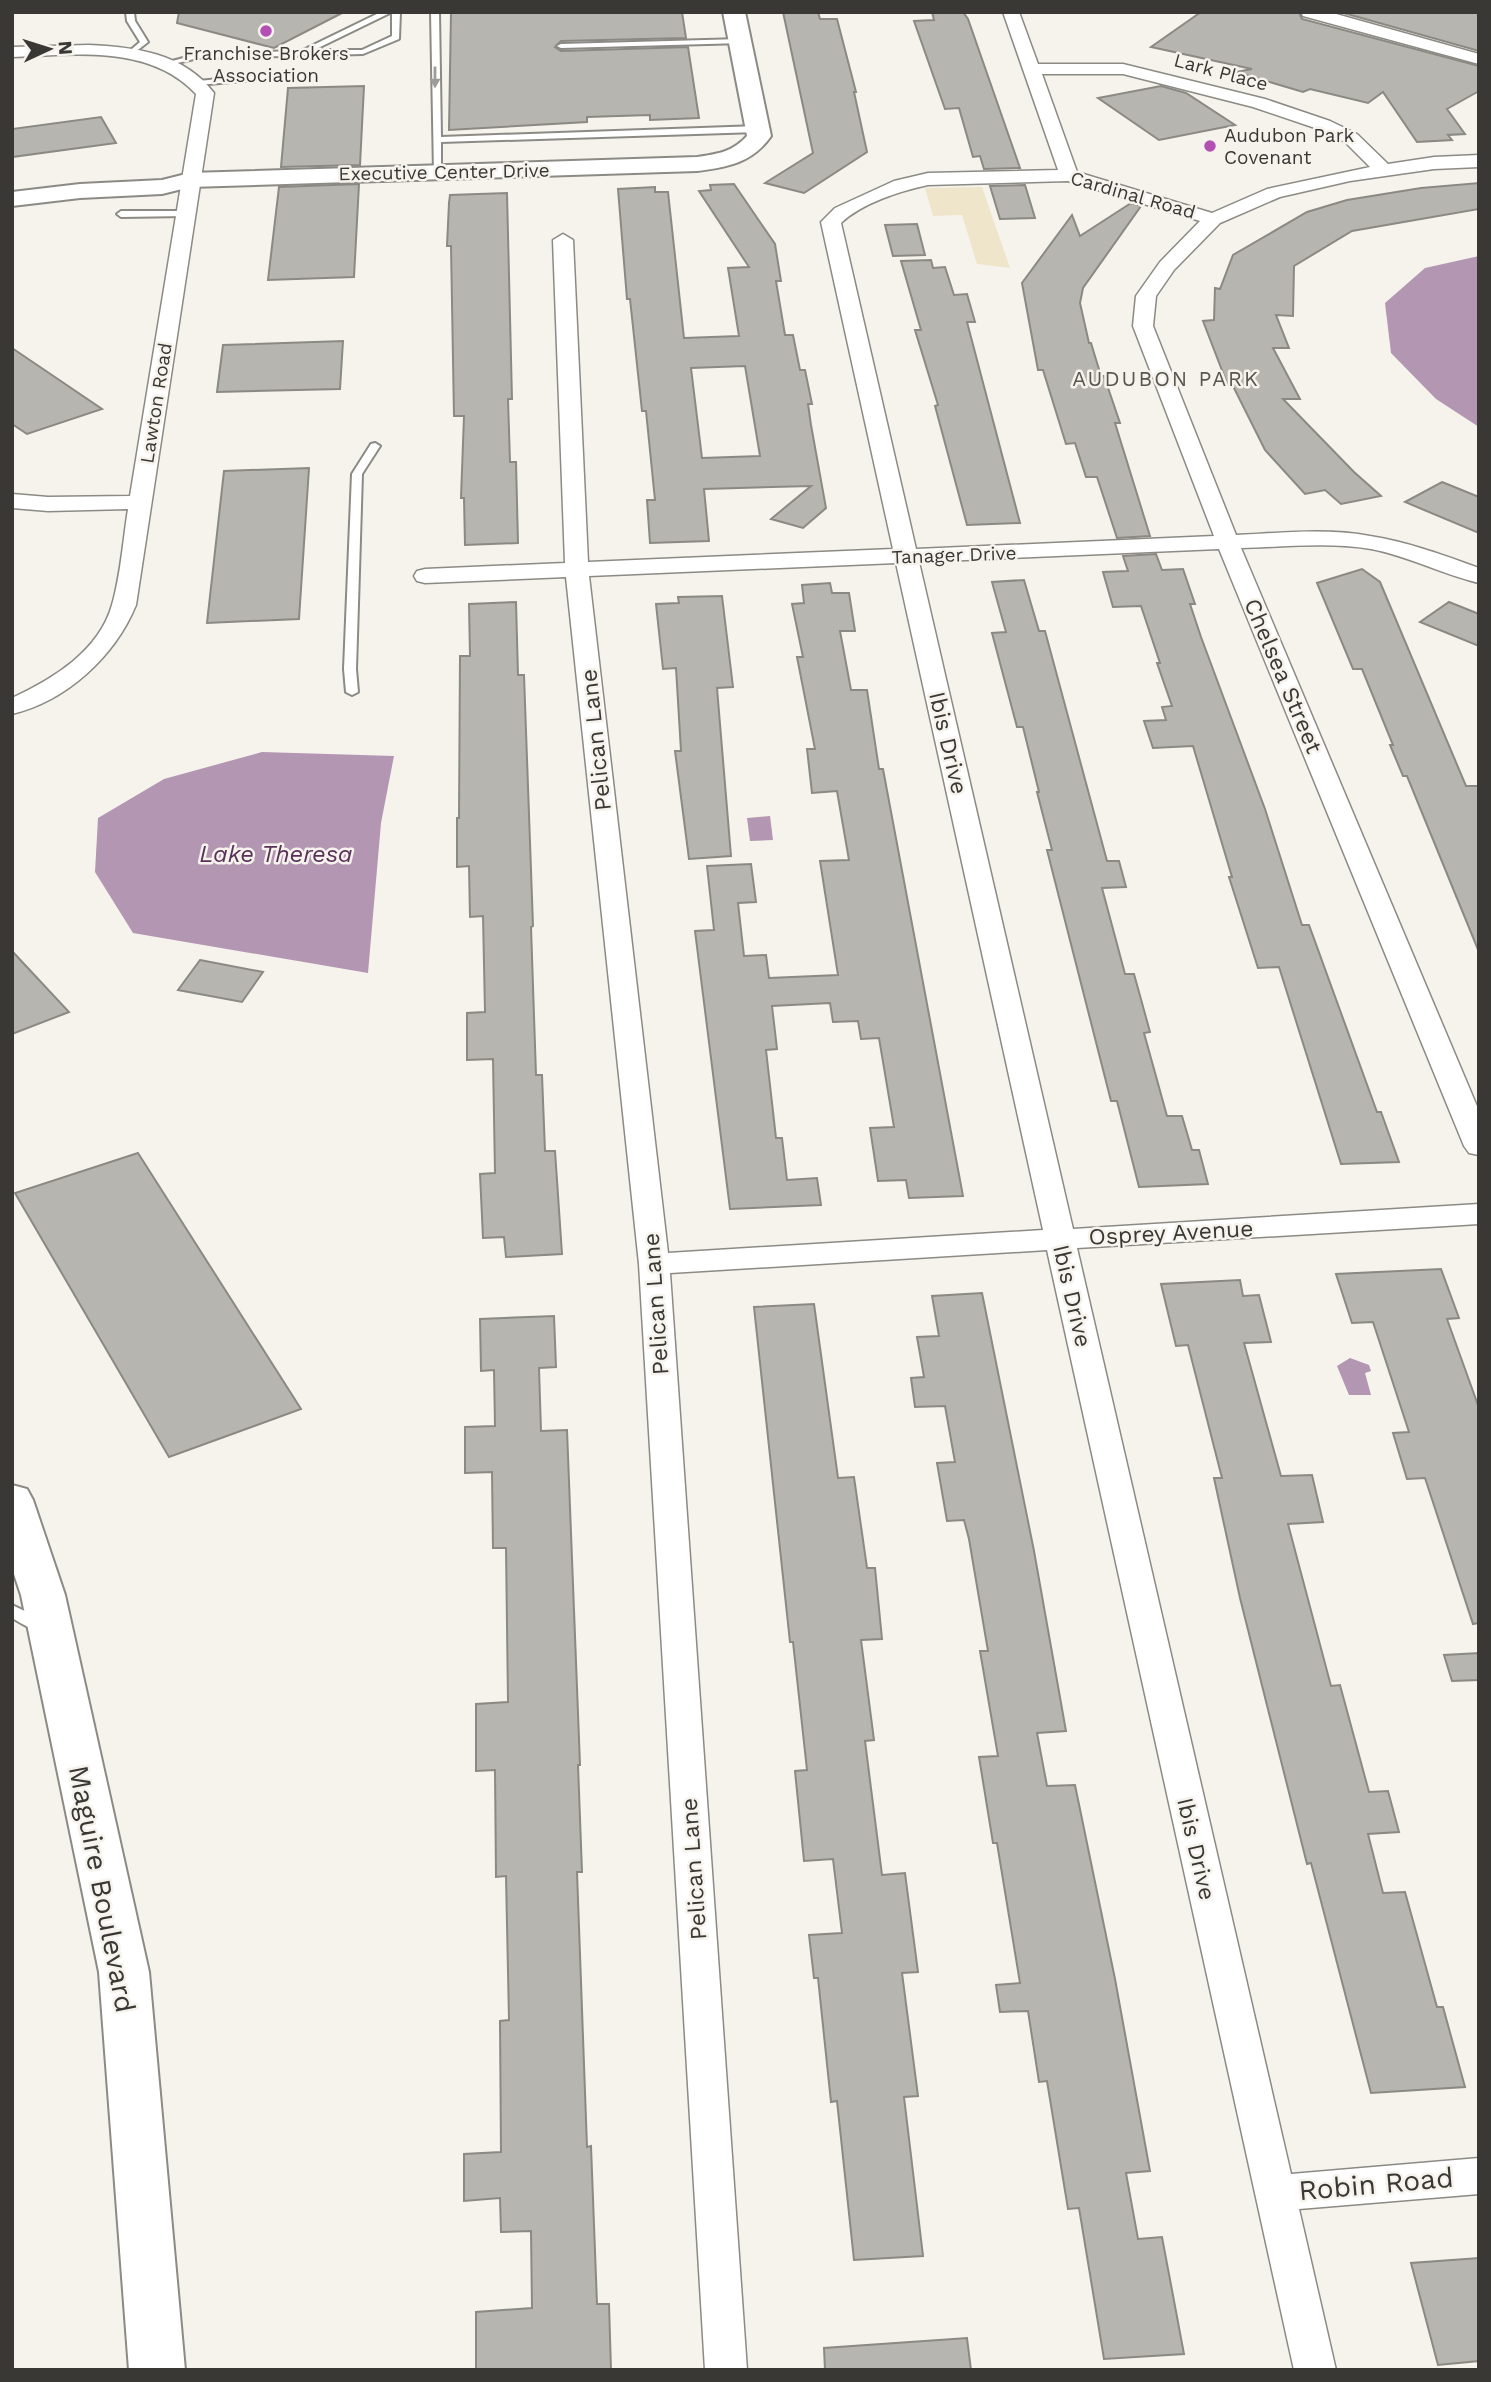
<svg xmlns="http://www.w3.org/2000/svg" width="1491" height="2382" viewBox="0 0 1491 2382" font-family="'Work Sans',sans-serif">
  <rect width="100%" height="100%" fill="#f6f3ed"/>
  <path fill="#efe5ca" d="M982 187 1010 268 977 264 962 215 933 216 925 188Z"/>
  <g fill="#b396b2">
    <path d="M1479 256V427L1436 399 1391 353 1385 303 1425 268Z"/>
    <path d="M262 752 394 756 381 823 368 973 133 933 95 872 98 818 164 779Z"/>
    <path d="M770 816 773 840 750 841 747 818Z"/>
    <path d="M1350 1358 1369 1365 1371 1371 1365 1373 1371 1395H1349L1337 1366Z"/>
  </g>
  <g fill="#b7b5af" stroke="#8b8983" stroke-width="2" fill-rule="evenodd">
    <path d="M179 12H344L274 48 177 23Z"/>
    <path d="M451 12H682L686 38 561 41 555 47 561 51 688 47 699 118 650 120V115L587 117V122L449 130Z"/>
    <path d="M783 12H818L820 19H837L856 92H854L867 152 804 193 765 183 813 153Z"/>
    <path d="M932 12H963L968 19 1020 168 984 169 980 156 973 157 959 108 945 109 914 21 934 20Z"/>
    <path d="M1201 12H1299L1302 19 1479 66V91L1447 109 1465 134 1448 135 1452 140 1417 142 1383 92 1368 103 1310 89 1303 92 1236 72 1252 69 1151 47Z"/>
    <path d="M1340 12H1479V51Z"/>
    <path d="M364 86 360 165 281 167 288 88Z"/>
    <path d="M1161 86 1186 93 1235 125 1159 140 1098 98Z"/>
    <path d="M101 117 116 143 12 157V129Z"/>
    <path d="M1479 183V209L1352 231 1294 266 1293 316 1276 315 1289 348H1273L1300 399H1283L1354 472 1381 496 1341 504 1325 490 1305 494 1265 450 1233 386H1228L1203 321 1214 320 1215 288 1220 289 1233 255 1307 212 1347 200 1421 188Z"/>
    <path d="M359 184 354 277 268 280 279 187Z"/>
    <path d="M734 184 775 244 781 281H776L785 335H793L800 370H805L812 404H808L811 425 826 508 803 528 771 519 811 486 704 489 709 541 650 543 647 500H655L646 411H642L630 299H627L618 189 655 187V192H668L684 338 739 336 728 268 749 267 699 191 711 190 710 185ZM745 366 760 456 702 458 691 368Z"/>
    <path d="M1025 185 1035 218 1000 219 990 186Z"/>
    <path d="M507 193 512 399H508L510 462H516L518 543 465 545 464 498H461L464 416H454L451 246H447L449 203 450 195Z"/>
    <path d="M1131 203 1141 206 1083 288 1080 303 1089 343H1091L1101 376H1104L1120 423H1115L1150 536 1117 538 1097 477H1086L1075 443 1066 444 1043 370H1038L1022 283 1072 215 1080 236Z"/>
    <path d="M917 224 925 255 893 256 885 225Z"/>
    <path d="M931 260 933 268 945 267 954 295 967 294 975 322H967L1020 523 967 525 935 406 938 405 915 330H921L901 261Z"/>
    <path d="M343 341 340 389 217 392 223 345Z"/>
    <path d="M12 348 102 409 27 434 12 424Z"/>
    <path d="M309 468 299 619 207 623 224 471Z"/>
    <path d="M1442 482 1479 497V533L1405 502Z"/>
    <path d="M1156 554 1162 570 1183 569 1195 604H1190L1201 637 1265 809 1302 925H1309L1377 1112H1381L1399 1162 1341 1164 1279 967 1258 968 1229 877H1232L1193 746 1153 748 1144 721 1166 720 1162 707 1172 706 1157 663H1160L1141 606 1113 607 1103 572 1128 571 1123 556Z"/>
    <path d="M1362 569 1380 582 1466 786H1479V952L1407 776H1403L1390 745H1393L1362 669H1353L1317 583Z"/>
    <path d="M1024 580 1039 631H1045L1107 861H1119L1126 887 1102 888 1125 974H1134L1150 1032 1144 1033 1167 1116H1182L1192 1150H1199L1208 1184 1139 1187 1117 1101H1111L1047 850H1052L1037 792H1039L1023 727H1017L992 633 1006 632 992 582Z"/>
    <path d="M830 583 832 593H849L855 631H840L851 690H867L879 769H883L963 1196 909 1198 906 1180 878 1181 870 1128 894 1127 879 1038 861 1039 858 1021 833 1022 830 1003 772 1006 777 1049 766 1050 776 1138H782L787 1180 817 1178 821 1205 730 1209 695 931 714 930 707 866 751 864 756 902 738 903 744 956 766 955 769 978 838 975 820 861 849 860 837 791 812 793 807 749H815L797 657H803L792 604 804 603 802 585Z"/>
    <path d="M722 596 733 687 717 688 731 856 689 859 675 751H681L676 668 663 669 656 604 679 603 678 597Z"/>
    <path d="M516 602 518 675H524L533 926 531 927 536 1075H542L545 1151H555L562 1254 506 1257 504 1237 483 1238 480 1174 495 1173 493 1059 467 1060V1013L485 1012 483 916 470 917 469 866 457 867V818H459L460 656H470L469 604Z"/>
    <path d="M1449 602 1479 614V646L1420 622Z"/>
    <path d="M12 951 69 1012 12 1034Z"/>
    <path d="M200 960 263 972 242 1002 178 990Z"/>
    <path d="M138 1153 301 1409 169 1457 15 1193Z"/>
    <path d="M1441 1269 1459 1318 1447 1319 1479 1408V1623L1473 1624 1425 1478 1407 1479 1393 1433 1409 1432 1373 1322 1352 1323 1336 1274Z"/>
    <path d="M1240 1280 1243 1296 1259 1295 1271 1342 1244 1343 1281 1476 1312 1475 1323 1522 1288 1524 1331 1686 1340 1685 1369 1792 1388 1791 1399 1832 1368 1834 1383 1893 1405 1892 1437 2007H1443L1465 2087 1371 2093 1311 1863 1307 1864 1240 1598 1214 1478H1222L1188 1345 1176 1346 1161 1284Z"/>
    <path d="M982 1293 1034 1551 1066 1731 1037 1733 1047 1786 1075 1785 1115 1979 1150 2171 1126 2173 1138 2239 1162 2237 1184 2354 1104 2359 1079 2208 1068 2209 1047 2081 1039 2082 1028 2011 1000 2012 996 1985 1020 1983 997 1843H993L979 1757 998 1756 980 1651H988L969 1539 964 1520 947 1521 937 1463 955 1462 945 1406 915 1407 911 1378 924 1377 917 1337 939 1336 932 1296Z"/>
    <path d="M814 1304 838 1478 854 1477 867 1568H875L882 1639 861 1640 874 1740 865 1741 882 1875 905 1873 918 1972 902 1973 918 2096 904 2097 923 2256 854 2260 837 2101 831 2102 818 1978H814L809 1935 842 1933 833 1859 804 1861 795 1771 807 1770 793 1642H790L754 1307Z"/>
    <path d="M554 1316 556 1367 539 1368 541 1431 567 1430 580 1765H578L582 1872H577L587 2147 591 2146 597 2304H609L611 2370H476V2312L532 2308 531 2231 501 2232 500 2198 464 2201V2154L501 2152 500 2021 509 2020 506 1876 496 1877 495 1770 476 1771V1704L508 1702 506 1548H493L492 1472 465 1473V1427L495 1426 494 1370 481 1371 480 1319Z"/>
    <path d="M1479 1653V1680L1452 1681 1444 1655Z"/>
    <path d="M1479 2258V2361L1438 2365 1411 2263Z"/>
    <path d="M967 2338 971 2370H825L824 2348Z"/>
  </g>
  <g fill="none" stroke-linecap="round" stroke-linejoin="round">
    <defs>
      <g id="lane">
        <path d="M126 12H134L135 21 148 42 130 56 126 54 140 42 127 21Z"/>
        <path d="M381 12H392L314 50H362L392 36V12H400L399 39 363 54 198 58 169 65 165 63 198 54 301 51Z"/>
        <path d="M431 12H439L441 137 758 126 762 129 758 132 441 142V171L434 173Z"/>
        <path d="M741 39 745 41 744 43 561 48 557 46 561 44Z"/>
        <path d="M261 75H264V79L198 85 194 83 198 81Z"/>
        <path d="M185 211 189 214 188 216 121 217 117 214 121 211Z"/>
        <path d="M375 443 380 446 362 474 356 669 358 692 352 695 346 692 344 669 352 474 371 444Z"/>
        <path d="M12 1605 48 1622 50 1626 48 1630C36 1634 23 1624 12 1618Z"/>
      </g>
      <g id="street">
        <path d="M1003 12H1019L1038 64H1123L1265 99 1330 121 1357 134 1388 164 1434 157 1479 155V167L1434 169 1350 181 1280 197 1220 223 1174 270 1156 296 1153 326 1236 535C1280 533 1327 528 1370 536 1408 542 1443 555 1479 568V583C1442 574 1408 556 1371 549 1329 542 1283 547 1241 548L1479 1111V1155L1469 1153 1464 1146 1219 549 919 562 1073 1229 1479 1204V1224L1077 1248 1291 2174 1479 2158V2194L1299 2209 1336 2370H1294L1047 1250 670 1273 747 2370H705L639 1264 566 577 425 583 417 581 414 576 417 571 425 569 565 563 553 240 563 234 573 240 588 562 893 549 821 222 835 208 894 181 928 173 1058 170ZM1042 74H1123L1253 107 1318 129 1345 142 1370 167 1267 189 1212 213 1077 172ZM1068 181 1200 221 1160 262 1136 296 1133 326 1214 536 916 549 841 223C862 203 900 191 928 185ZM896 563 1043 1230 668 1253 589 576Z"/>
        <path d="M1301 12H1329L1479 54V64L1303 16Z"/>
        <path d="M89 45C135 47 184 53 214 93L136 605C115 656 67 701 12 714V698C53 679 99 651 112 605 121 574 123 540 128 509L48 511 12 508V494L48 497 130 496 196 94C149 44 75 55 12 57V47Z"/>
      </g>
      <g id="secondary">
        <path d="M723 12H745L771 136C752 163 728 167 697 171L190 187 162 194 80 198 12 206V192L80 184 162 180 190 173 697 157C717 154 733 152 747 136Z"/>
        <path d="M12 1485 27 1489 33 1500 65 1595 149 1972 185 2370H129L99 1972 21 1595 12 1568Z"/>
      </g>
    </defs>
    <use href="#lane" stroke="#8c8a84" stroke-width="4"/>
    <use href="#street" stroke="#8c8a84" stroke-width="3"/>
    <use href="#secondary" stroke="#8c8a84" stroke-width="4"/>
    <use href="#lane" fill="#fff" fill-rule="evenodd"/>
    <use href="#street" fill="#fff" fill-rule="evenodd"/>
    <use href="#secondary" fill="#fff" fill-rule="evenodd"/>
  </g>
  <defs><path id="oneway-solid" d="M-6-.8H1V-3.2L6.5 0L1 3.2V.8H-6Z" transform="scale(1.75)"/></defs>
  <use fill="#9c9c9a" href="#oneway-solid" transform="translate(435 77) rotate(90)"/>
  <g fill="#b450b5" stroke="#f6f3ed" stroke-width="2.5">
    <circle cx="266" cy="31" r="7"/>
    <circle cx="1210" cy="146" r="7"/>
  </g>
  <g text-anchor="middle" dominant-baseline="central" stroke-width="5" stroke-linejoin="round" paint-order="stroke">
    <g font-size="19" fill="#393835" stroke="#f6f3ed">
      <text x="266" y="53">Franchise Brokers<tspan x="266" dy="22">Association</tspan></text>
      <text x="1224" y="135" text-anchor="start">Audubon Park<tspan x="1224" dy="22">Covenant</tspan></text>
    </g>
    <g font-size="19" fill="#393835" stroke="#f6f3ed">
      <text transform="translate(1221 72) rotate(15)">Lark Place</text>
      <text transform="translate(444 172) rotate(-1)">Executive Center Drive</text>
      <text transform="translate(1133 195) rotate(16)">Cardinal Road</text>
      <text transform="translate(156 403) rotate(-81)">Lawton Road</text>
      <text transform="translate(954 555) rotate(-2)">Tanager Drive</text>
    </g>
    <g font-size="21" letter-spacing="2" fill="#585650" stroke="#f6f3ed">
      <text x="1166" y="378">AUDUBON PARK</text>
    </g>
    <g font-size="23" fill="#393835" stroke="#f6f3ed">
      <text transform="translate(1283 676) rotate(67)">Chelsea Street</text>
      <text transform="translate(596 740) rotate(-96)">Pelican Lane</text>
      <text transform="translate(948 743) rotate(77)">Ibis Drive</text>
      <text transform="translate(1171 1233) rotate(-3)">Osprey Avenue</text>
      <text transform="translate(1072 1296) rotate(77)">Ibis Drive</text>
      <text transform="translate(656 1304) rotate(-94)">Pelican Lane</text>
      <text transform="translate(1196 1849) rotate(77)">Ibis Drive</text>
      <text transform="translate(694 1869) rotate(-94)">Pelican Lane</text>
    </g>
    <g font-size="24" font-style="italic" fill="#593159" stroke="#f6f3ed">
      <text x="276" y="854">Lake Theresa</text>
    </g>
    <g font-size="28" fill="#393835" stroke="#f6f3ed">
      <text transform="translate(102 1889) rotate(79)">Maguire Boulevard</text>
      <text transform="translate(1376 2184) rotate(-5)">Robin Road</text>
    </g>
  </g>
  <rect width="1491" height="2382" fill="none" stroke="#393835" stroke-width="28"/>
  <g transform="translate(49 49) rotate(86)" stroke="#f6f3ed" stroke-width="5" paint-order="stroke">
  <path d="M0-5L12 26L0 18L-12 26Z" fill="#393835"/>
  <text y="-10" font-size="19" font-weight="bold" text-anchor="middle" fill="#393835">N</text>
  </g>
</svg>
